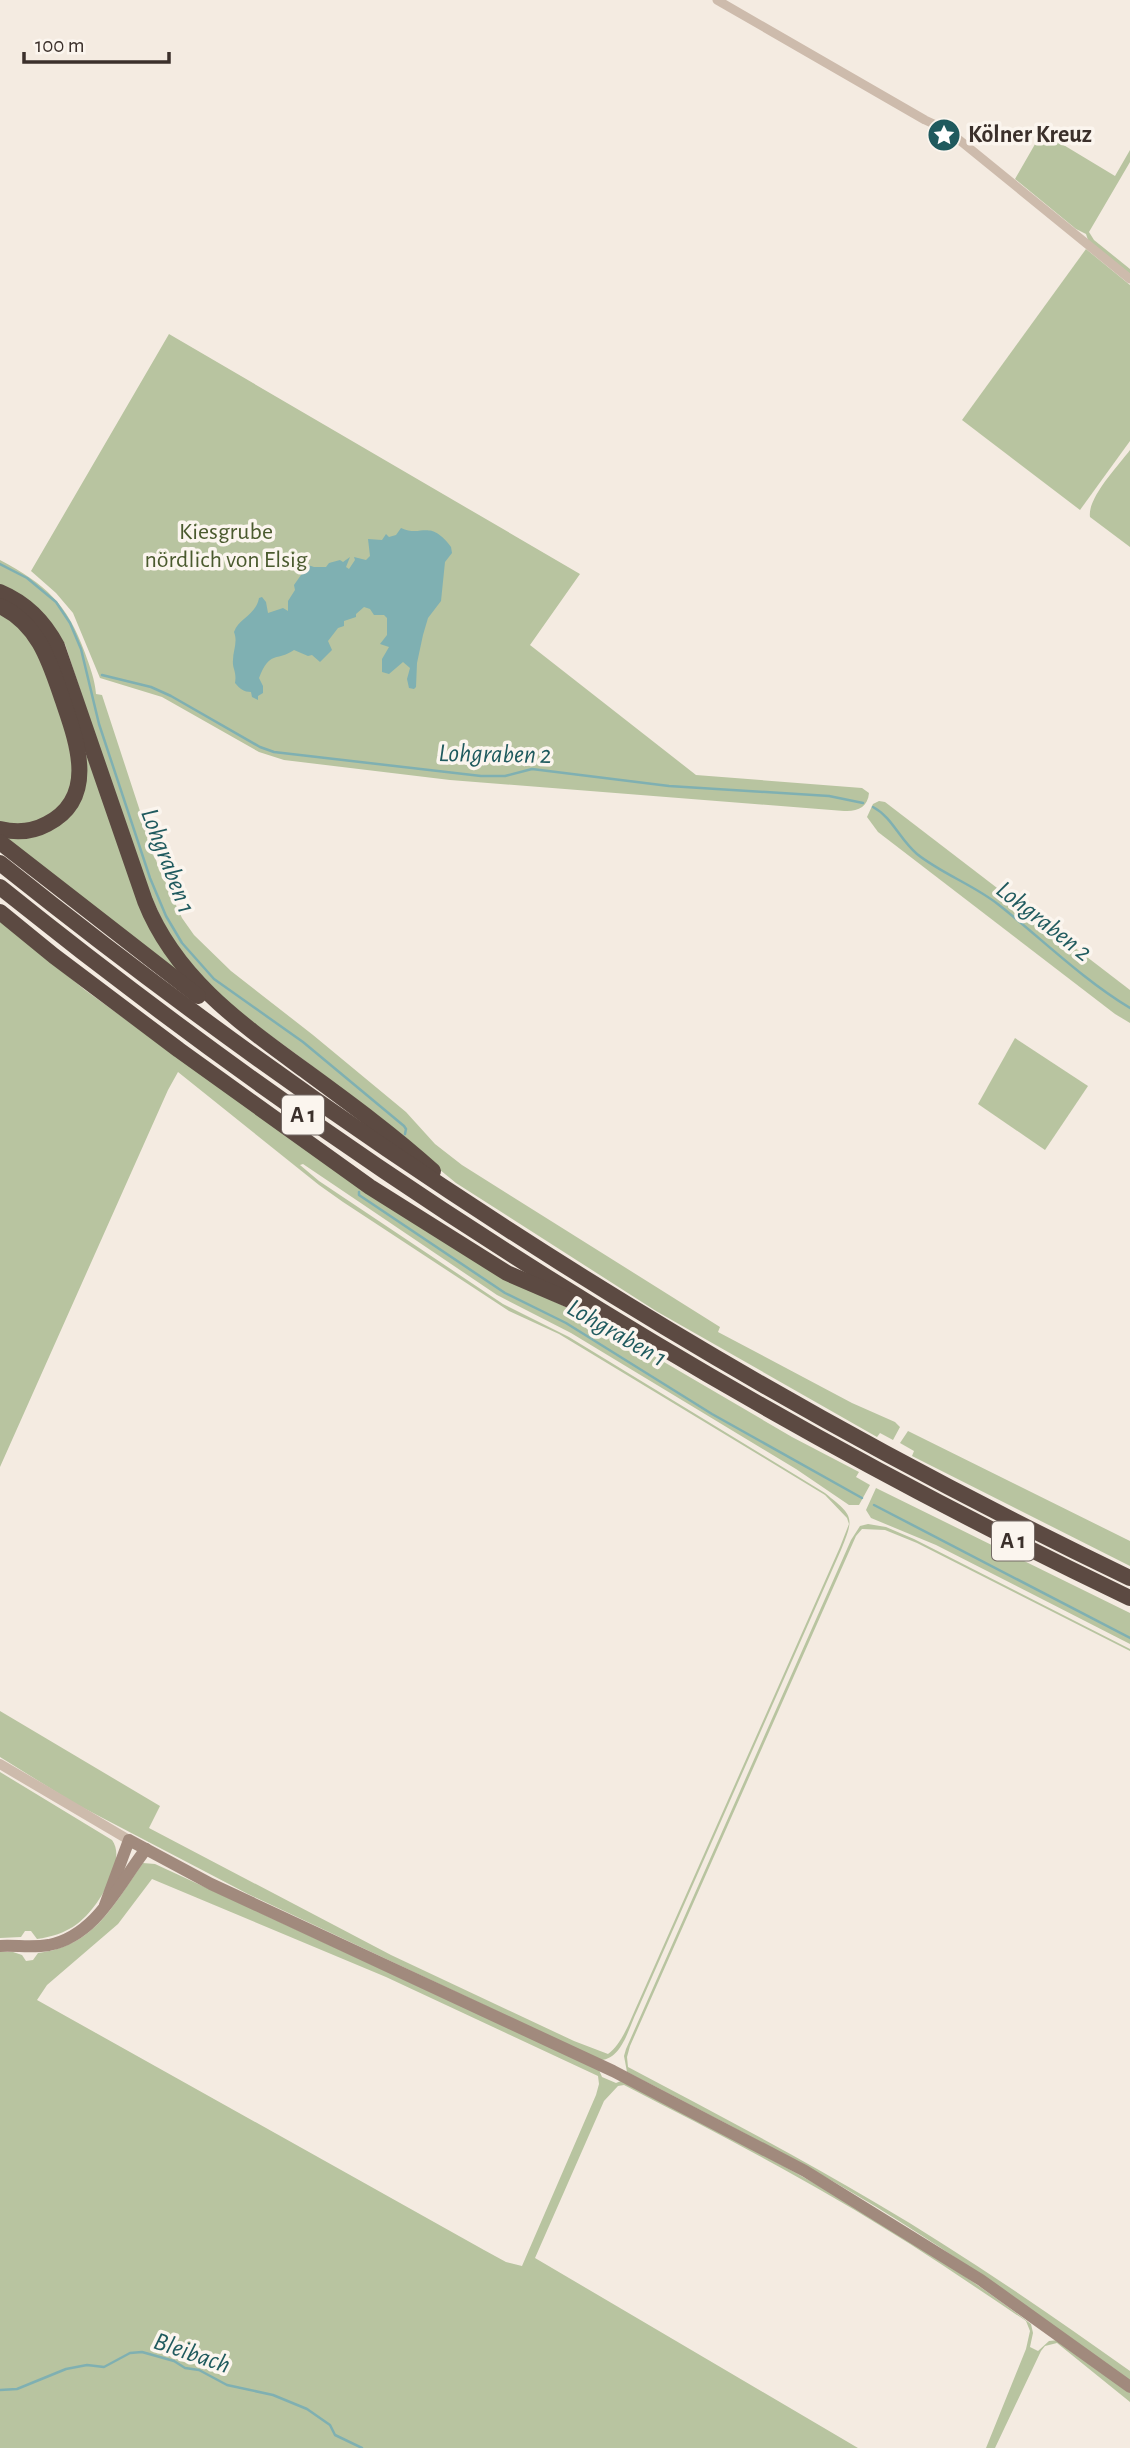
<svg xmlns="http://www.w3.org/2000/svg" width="1130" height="2448" viewBox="0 0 1130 2448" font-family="'Alegreya Sans',sans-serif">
  <rect width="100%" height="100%" fill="#f4ebe1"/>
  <g fill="#b8c4a0" fill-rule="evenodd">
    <path d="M1042 132 1115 176 1130 150V162L1089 232 1094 240 1130 269V274L1088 240 1086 234 1076 229 1015 179Z"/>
    <path d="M1086 249 1130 285V441L1080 510 962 420Z"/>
    <path d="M169 334 580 574 530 645 696 775 862 788 869 793C868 807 857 812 844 811L450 780 284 760 259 752 162 697 100 678 73 613 56 593 31 571Z"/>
    <path d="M1130 450V547L1090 517C1087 498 1119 465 1130 450Z"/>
    <path d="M0 560C46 585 67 603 85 653 90 667 95 680 96 694L102 695 158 866 182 918 194 935 231 971 313 1035 406 1112 435 1144 462 1165 720 1327 718 1332 852 1403 895 1422 900 1427 893 1440 880 1433 877 1437 656 1311 456 1183 319 1071 228 1004 177 952 140 872 65 644 46 619 0 586Z"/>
    <path d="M0 611 33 638 72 744 73 787 59 809 31 825 0 823Z"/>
    <path d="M38 625 127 864 183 975 0 834 64 818 81 741Z"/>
    <path d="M879 801 885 802 1130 990V1023L1115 1014 878 832 867 817 873 804Z"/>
    <path d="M0 920 85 990 309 1152 521 1286 587 1317 792 1437 859 1472 856 1477 870 1485 859 1505H849L796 1469 571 1333 497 1295 303 1164 300 1165 319 1181 503 1304 569 1337 825 1493C853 1516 855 1516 841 1550L637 2011C629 2027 622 2059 601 2060L248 1894 74 1803 0 1757V1711L160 1806 149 1828 391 1955 574 2041 608 2054C623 2043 631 2018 639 2001L840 1547 849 1524 847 1518 825 1495 559 1334 509 1311 343 1202 319 1185 178 1072 168 1090 0 1467Z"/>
    <path d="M1015 1038 1088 1086 1045 1150 978 1104Z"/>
    <path d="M908 1431 1130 1541V1566L912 1456 914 1451 900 1443Z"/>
    <path d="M876 1488 1130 1613V1644L936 1545 871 1518 866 1510Z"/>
    <path d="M868 1524 886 1527 914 1539 1130 1649V1651L917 1543 885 1530 862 1529 856 1536 630 2046 627 2057 628 2067C711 2111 795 2155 876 2203 963 2254 1047 2312 1130 2371V2381C1034 2311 937 2241 834 2182 766 2144 697 2108 627 2072L624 2056 626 2049 851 1540 860 1526Z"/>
    <path d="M0 1772 112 1840C128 1861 96 1911 77 1924 65 1933 51 1937 37 1939L31 1931H25L21 1937 0 1938Z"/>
    <path d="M143 1863 155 1864 599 2070 602 2077 616 2083 621 2081C763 2153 904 2227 1031 2324L1033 2333 1030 2347 1038 2351 1049 2341 1059 2340 1130 2393V2402L1057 2343 1045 2346 1041 2351 995 2448H986L1026 2349 1030 2331 1026 2321C987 2295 949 2269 910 2244 818 2185 721 2135 624 2085L618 2086 604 2101 535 2258 858 2448H0V1952H13L22 1955 26 1961 33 1960 38 1953C95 1946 113 1905 143 1863ZM152 1879 386 1977 598 2076 599 2084 596 2095 522 2266 506 2262 484 2250 37 2000 47 1985 118 1924Z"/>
  </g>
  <path fill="#7fb0b2" d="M401 528C422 538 429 518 451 547L452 553 445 562 441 601 428 618 423 635 417 663 416 687 414 689 409 688 407 679 410 668 403 662 389 674 382 672V659L389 647 380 644 387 635V618L384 615H374L370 609 364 607 356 614V617L344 621V626L338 628 328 641 332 650 320 662 312 655 308 656 294 650C276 662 270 650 259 678L263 686V693L258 696V700L252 697 251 692C244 692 240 689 235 683 237 671 232 669 233 660 233 651 238 642 234 632 239 618 256 615 259 598L262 597 266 602 268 613 283 608 288 611V601L295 590 294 585 308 565 314 567H326L329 563 340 560 343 562 350 557 346 567 349 569 355 560 354 557 366 560 370 556 368 539 382 540 386 534 389 537 396 535Z"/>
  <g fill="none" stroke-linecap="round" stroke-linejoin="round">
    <g stroke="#7fb0b2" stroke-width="2.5">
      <path d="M0 564 27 578 56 602 70 623 81 649 99 724 150 878 166 916 182 943 214 979 303 1042 404 1126 406 1129 405 1134"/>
      <path d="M102 675 151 687 171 696 260 747 274 752 481 776H505L532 769 669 786 829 796 863 803"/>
      <path d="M873 807C892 817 900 840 917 854 942 874 974 885 999 905 1042 939 1082 979 1130 1008"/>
      <path d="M359 1192V1195L505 1293 566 1323 712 1414 862 1498"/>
      <path d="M874 1505 1130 1638"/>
      <path d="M0 2390 17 2389 66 2369 87 2365 104 2367 130 2353 142 2352 174 2361 185 2368 199 2370 227 2385 273 2395 307 2409 330 2425 335 2435 362 2448"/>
    </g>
    <path stroke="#cdbbac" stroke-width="9" d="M717 0 925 120 947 130 1130 279"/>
    <path stroke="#cdbbac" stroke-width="10" d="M0 1764 129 1840"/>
    <g stroke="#a18a7d" stroke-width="12">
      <path d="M105 1905 129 1840 211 1884 613 2071 805 2171 981 2280 1130 2387"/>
      <path d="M0 1946C16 1945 32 1948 49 1945 97 1935 118 1885 146 1849"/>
    </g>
    <g stroke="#5c4a42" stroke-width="16">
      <path d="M0 592C26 603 44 621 57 646L145 901C175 977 240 1023 303 1069 348 1102 392 1134 433 1171"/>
      <path d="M0 606C39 624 50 663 63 701 77 742 98 798 47 824 32 832 16 833 0 829"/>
      <path d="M0 842 198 996"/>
      <path d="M0 863C349 1142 727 1385 1130 1578"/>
      <path d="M0 887C347 1166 728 1406 1130 1598"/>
      <path d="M0 912 54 956 179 1050 370 1187 507 1273 574 1302"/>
    </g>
  </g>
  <defs>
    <symbol id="sight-disc" viewBox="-11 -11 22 22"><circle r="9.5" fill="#1f5a5e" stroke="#fbf5ee"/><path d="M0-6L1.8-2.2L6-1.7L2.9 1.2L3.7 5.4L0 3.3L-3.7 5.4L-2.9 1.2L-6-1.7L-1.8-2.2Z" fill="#fff"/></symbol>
  </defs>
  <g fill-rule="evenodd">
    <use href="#sight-disc" x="925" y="116" width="38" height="38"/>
  </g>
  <g text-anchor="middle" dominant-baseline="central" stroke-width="7" stroke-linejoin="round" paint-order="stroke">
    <g fill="#fbf5ee" stroke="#756b66" stroke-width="2">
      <rect x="282" y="1095.5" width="42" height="39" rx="5"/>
      <rect x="992" y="1521.5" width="42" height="39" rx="5"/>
    </g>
    <g font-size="23" font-weight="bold" fill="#3b302b">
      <text x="303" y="1115">A 1</text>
      <text x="1013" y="1541">A 1</text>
    </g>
    <g font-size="24" font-weight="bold" fill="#3b302b" stroke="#fbf5ee" text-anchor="start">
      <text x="968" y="135">Kölner Kreuz</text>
    </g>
    <g font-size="24" fill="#4a5a2e" stroke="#fbf5ee">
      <text x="226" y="532">Kiesgrube<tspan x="226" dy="28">nördlich von Elsig</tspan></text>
    </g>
    <g font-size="26" font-style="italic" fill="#1f5a5e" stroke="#fbf5ee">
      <text transform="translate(495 754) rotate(1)">Lohgraben 2</text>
      <text transform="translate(168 861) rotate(69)">Lohgraben 1</text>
      <text transform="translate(1044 921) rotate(38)">Lohgraben 2</text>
      <text transform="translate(617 1333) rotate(30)">Lohgraben 1</text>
      <text transform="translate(192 2353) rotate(19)">Bleibach</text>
    </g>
  </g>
  <path d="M24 52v10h145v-10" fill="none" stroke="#3b302b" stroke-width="3.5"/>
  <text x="35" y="52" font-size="21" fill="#3b302b" stroke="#fbf5ee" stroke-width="5" paint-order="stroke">100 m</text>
</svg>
